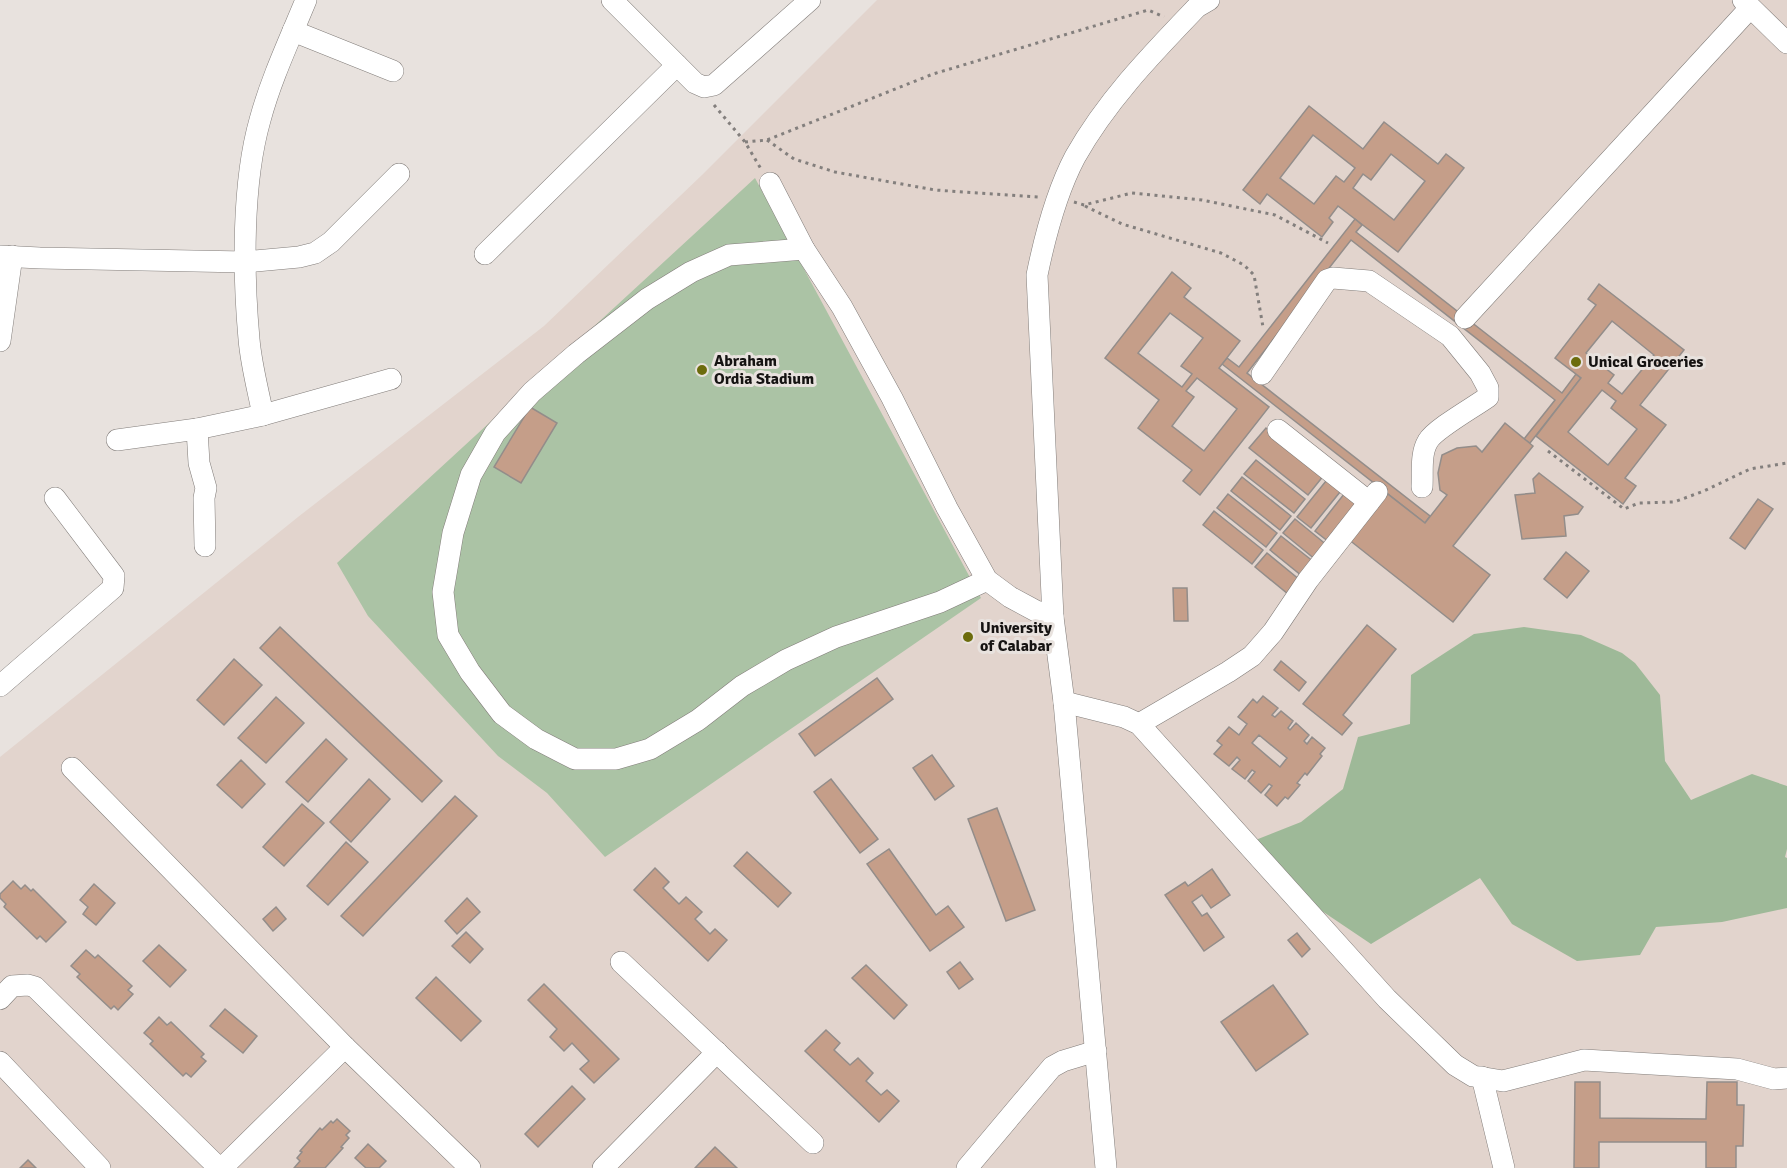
<svg xmlns="http://www.w3.org/2000/svg" width="1787" height="1168" viewBox="0 0 1787 1168" font-family="Signika,sans-serif">
  <rect width="100%" height="100%" fill="#e8e2de"/>
  <path fill="#e2d4cd" d="M877 0H1787V1168H0V757L298 517 544 326 702 175Z"/>
  <path fill="#abc3a5" d="M755 178 981 598 605 857 547 793 498 756 368 616 337 563Z"/>
  <path fill="#9eb998" d="M1524 627 1581 635 1622 653 1635 663 1660 695 1665 761 1691 800 1752 774 1787 786V849L1785 857 1787 858V908L1722 922 1656 927 1640 955 1577 961 1512 924 1480 878 1371 944 1322 911 1253 841 1301 822 1343 789 1358 737 1410 724 1411 675 1474 634Z"/>
  <g fill="#c59e89" stroke="#938d8a" stroke-width="1.5" fill-rule="evenodd">
    <path d="M1309 106 1363 149 1384 122 1438 164 1446 154 1464 168 1398 252 1338 206 1329 218 1333 222 1322 237 1267 194 1260 204 1243 190ZM1313 135 1355 168 1344 182 1336 176 1314 204 1280 178ZM1391 154 1425 181 1394 220 1353 188 1363 174 1371 180Z"/>
    <path d="M1355 219 1362 225 1356 232 1562 393 1576 374 1581 378 1530 443 1524 439 1555 400 1351 240 1247 373 1430 516 1425 523 1222 364 1227 358 1239 367Z"/>
    <path d="M1172 272 1191 288 1184 297 1240 341 1219 368 1269 407 1200 495 1183 481 1192 470 1138 428 1159 400 1105 358ZM1170 313 1203 338 1181 366 1192 374 1182 387 1138 353ZM1197 378 1237 409 1204 451 1172 426 1194 397 1186 391Z"/>
    <path d="M1599 284 1684 350 1640 405 1666 425 1625 478 1636 486 1623 504 1536 436 1581 378 1555 358 1596 305 1588 299ZM1612 321 1654 355 1622 394 1608 383 1614 375 1586 353ZM1602 390 1616 401 1611 408 1637 429 1608 465 1568 432Z"/>
    <path d="M530 407 557 423 521 483 494 467Z"/>
    <path d="M1505 423 1533 446 1453 546 1490 575 1453 622 1348 539 1385 492 1425 523 1447 495 1440 490 1438 473 1442 455 1457 448 1476 446 1482 452Z"/>
    <path d="M1266 428 1324 475 1308 495 1249 448Z"/>
    <path d="M1256 460 1305 499 1294 513 1244 474Z"/>
    <path d="M1539 473 1583 507 1578 514 1564 516 1566 536 1522 539 1515 495 1535 493 1533 479Z"/>
    <path d="M1330 476 1344 487 1311 528 1297 517Z"/>
    <path d="M1242 477 1291 516 1280 530 1231 491Z"/>
    <path d="M1348 489 1362 501 1329 542 1315 531Z"/>
    <path d="M1228 494 1277 533 1266 547 1217 508Z"/>
    <path d="M1758 499 1773 509 1745 549 1730 538Z"/>
    <path d="M1214 511 1263 550 1252 564 1203 525Z"/>
    <path d="M1295 519 1328 546 1316 560 1283 533Z"/>
    <path d="M1281 536 1314 562 1302 576 1270 550Z"/>
    <path d="M1566 552 1589 571 1567 598 1544 579Z"/>
    <path d="M1267 553 1300 580 1288 594 1255 567Z"/>
    <path d="M1173 588H1187L1188 621H1174Z"/>
    <path d="M1367 625 1396 649 1343 715 1352 723 1342 735 1303 704Z"/>
    <path d="M280 627 442 781 422 802 260 648Z"/>
    <path d="M234 659 262 685 224 725 197 700Z"/>
    <path d="M1281 661 1306 682 1299 691 1274 670Z"/>
    <path d="M877 678 893 699 815 756 799 734Z"/>
    <path d="M1263 696 1278 708 1272 715 1275 717 1281 711 1293 721 1288 728 1290 730 1296 723 1309 735 1304 741 1307 744 1312 737 1325 748 1320 754 1322 756 1307 775 1305 773 1297 783 1300 785 1288 799 1285 797 1277 806 1265 795 1272 786 1269 784 1261 793 1248 781 1255 772 1252 770 1245 779 1232 769 1240 760 1237 757 1229 766 1214 754 1222 745 1217 741 1229 727 1239 735 1247 724 1238 717 1253 699 1257 703ZM1259 735 1287 758 1280 767 1252 743Z"/>
    <path d="M276 697 304 723 266 763 238 738Z"/>
    <path d="M326 739 347 759 308 802 286 782Z"/>
    <path d="M932 755 954 786 935 800 913 768Z"/>
    <path d="M241 760 265 784 242 808 217 785Z"/>
    <path d="M369 779 390 799 351 842 330 822Z"/>
    <path d="M831 779 878 839 860 853 814 792Z"/>
    <path d="M455 796 477 816 363 936 341 916Z"/>
    <path d="M302 804 324 823 284 866 263 847Z"/>
    <path d="M997 808 1035 910 1006 921 968 819Z"/>
    <path d="M346 842 368 862 328 905 307 886Z"/>
    <path d="M889 849 936 915 948 906 964 927 930 951 867 864Z"/>
    <path d="M747 852 791 893 778 907 734 866Z"/>
    <path d="M655 868 669 882 663 888 679 904 686 897 702 912 695 919 710 934 715 929 727 940 708 961 634 890Z"/>
    <path d="M1212 869 1230 895 1211 908 1202 895 1192 902 1202 916 1207 913 1224 937 1204 951 1165 895 1185 882 1188 886Z"/>
    <path d="M13 881 21 889 25 885 31 891 33 889 66 922 46 942 40 936 37 939 4 907 6 904 0 898V894Z"/>
    <path d="M94 884 115 903 96 925 83 914 88 907 80 900Z"/>
    <path d="M467 898 480 912 457 934 445 921Z"/>
    <path d="M276 907 286 919 273 931 263 919Z"/>
    <path d="M466 932 483 949 470 963 452 946Z"/>
    <path d="M1297 933 1310 949 1302 957 1288 940Z"/>
    <path d="M159 945 186 970 170 987 143 961Z"/>
    <path d="M86 950 95 958 98 955 132 986 128 990 133 994 118 1010 114 1006 111 1009 77 977 80 974 71 966Z"/>
    <path d="M960 962 973 979 959 989 947 972Z"/>
    <path d="M866 965 907 1005 894 1019 852 978Z"/>
    <path d="M436 977 481 1021 461 1041 416 998Z"/>
    <path d="M544 984 619 1059 594 1083 580 1069 589 1061 572 1043 564 1051 550 1037 557 1029 528 1000Z"/>
    <path d="M1273 985 1308 1034 1256 1071 1221 1022Z"/>
    <path d="M225 1009 257 1036 243 1053 210 1026Z"/>
    <path d="M159 1017 167 1025 171 1022 204 1054 201 1057 206 1061 191 1077 186 1073 183 1076 150 1044 153 1041 144 1033Z"/>
    <path d="M826 1030 840 1043 834 1050 850 1065 858 1058 873 1073 866 1081 881 1095 887 1090 899 1101 879 1122 805 1051Z"/>
    <path d="M1575 1082H1600V1118L1706 1119 1707 1082H1737V1105H1744L1743 1146H1736V1168H1706V1142H1599V1168H1574Z"/>
    <path d="M572 1086 585 1099 538 1147 525 1134Z"/>
    <path d="M337 1119 350 1131 346 1135 349 1138 341 1147 343 1148 325 1168H294L300 1161 297 1158 302 1152 300 1151 320 1128 322 1130 331 1121 333 1123Z"/>
    <path d="M368 1144 386 1161 379 1168H366L355 1158Z"/>
    <path d="M715 1147 737 1168H695Z"/>
    <path d="M28 1160 36 1168H20Z"/>
  </g>
  <g fill="none" stroke-linecap="round" stroke-linejoin="round">
    <defs>
      <g id="minor">
        <path d="M612 0 695 83 704 87 714 85 810 0"/>
        <path d="M1743 0 1787 43"/>
        <path d="M293 31 393 71"/>
        <path d="M770 183 804 249 842 307 892 398 947 508 987 580 1010 597 1036 611 1053 617"/>
        <path d="M804 249 729 255 691 272 647 299 576 354 532 392 495 433 471 475 453 533 443 592 448 635 470 672 502 714 536 739 575 759H616L650 749 698 720 742 686 786 660 836 637 940 602 987 580"/>
        <path d="M485 254 677 65"/>
        <path d="M0 256 40 258 245 262 299 257 315 253 331 242 399 174"/>
        <path d="M1465 318 1750 8"/>
        <path d="M0 341 12 256"/>
        <path d="M1262 374 1327 280 1333 278 1369 281 1450 336 1480 373 1488 388V397C1474 407 1435 429 1428 441 1420 454 1423 473 1422 487"/>
        <path d="M263 415C258 390 251 364 249 339 243 273 242 183 260 120 271 79 290 39 306 0"/>
        <path d="M197 429 199 463 206 488 204 498 205 546"/>
        <path d="M1278 430 1369 502"/>
        <path d="M117 440 197 429 263 415 391 379"/>
        <path d="M0 686 113 588 114 576 55 498"/>
        <path d="M1064 702 1124 717 1139 724 1387 999 1455 1065 1473 1076 1503 1081 1584 1060 1737 1069 1774 1079 1787 1078"/>
        <path d="M1139 724 1228 672 1252 656 1273 632 1308 580 1377 492"/>
        <path d="M72 768 345 1047 470 1168"/>
        <path d="M621 962 813 1143"/>
        <path d="M0 999 12 986 28 985 35 987 219 1168"/>
        <path d="M0 1062 100 1168"/>
        <path d="M1482 1077 1504 1168"/>
        <path d="M222 1168 345 1047"/>
        <path d="M603 1168 717 1052"/>
        <path d="M967 1168 1052 1067 1063 1061 1096 1051"/>
        <path d="M1106 1168 1064 702 1053 617 1037 275C1045 236 1056 193 1075 157 1107 100 1152 54 1197 7L1209 0"/>
      </g>
    </defs>
    <use href="#minor" stroke="#827d7a" stroke-width="22"/>
    <g stroke="#837f7d" stroke-width="3" stroke-dasharray="3 4.5" stroke-linecap="butt">
      <path d="M714 105 745 142 761 169"/>
      <path d="M767 140 794 159 835 172 935 190 1038 197"/>
      <path d="M745 142 767 140 933 74 1148 10 1164 17"/>
      <path d="M1074 202 1084 205 1132 193 1202 200 1275 215 1328 243"/>
      <path d="M1085 206 1122 224 1221 253 1244 265 1254 275 1263 327"/>
      <path d="M1548 451 1624 509 1639 503 1674 502 1704 491 1750 469 1787 463"/>
    </g>
    <use href="#minor" stroke="#fff" stroke-width="21"/>
  </g>
  <g fill="#6c6c0d" stroke="#e8e2de" stroke-width="2">
    <circle cx="1576" cy="362" r="6"/>
    <circle cx="702" cy="370" r="6"/>
    <circle cx="968" cy="637" r="6"/>
  </g>
  <g text-anchor="middle" dominant-baseline="central" stroke-width="6" stroke-linejoin="round" paint-order="stroke">
    <g font-size="16" font-weight="bold" fill="#151312" stroke="#e8e2de" text-anchor="start">
      <text x="714" y="361">Abraham<tspan x="714" dy="18">Ordia Stadium</tspan></text>
      <text x="1588" y="362">Unical Groceries</text>
      <text x="980" y="628">University<tspan x="980" dy="18">of Calabar</tspan></text>
    </g>
  </g>
</svg>
